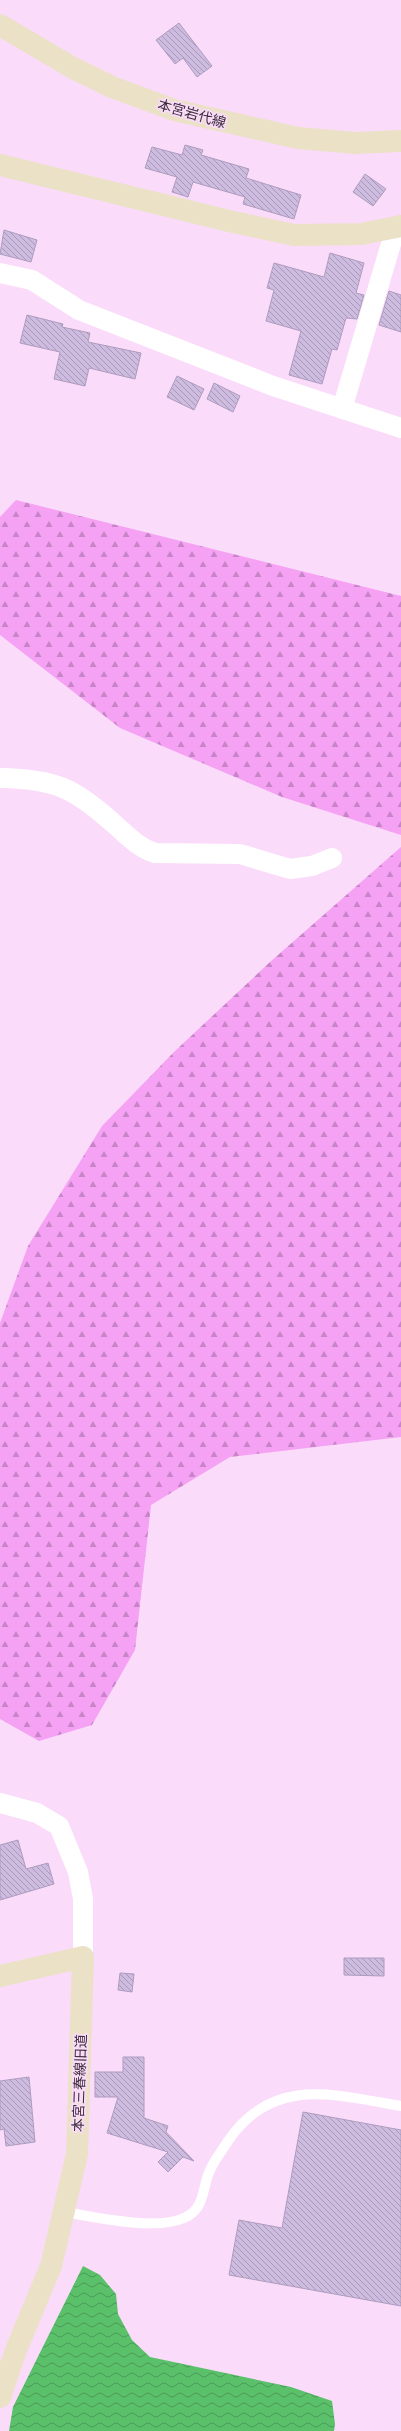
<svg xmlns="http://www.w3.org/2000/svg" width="401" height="2431" viewBox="0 0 401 2431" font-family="Commissioner,'Noto Sans JP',sans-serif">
  <defs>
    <pattern id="forest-firs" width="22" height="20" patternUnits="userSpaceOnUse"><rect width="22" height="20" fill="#f5a1f4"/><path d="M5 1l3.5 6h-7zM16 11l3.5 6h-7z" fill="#c784c7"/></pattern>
    <pattern id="water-waves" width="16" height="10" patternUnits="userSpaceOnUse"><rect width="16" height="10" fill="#5ac06a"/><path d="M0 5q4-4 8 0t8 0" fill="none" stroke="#4b9c58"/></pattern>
    <pattern id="building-back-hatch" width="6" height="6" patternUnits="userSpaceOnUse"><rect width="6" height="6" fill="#cebce0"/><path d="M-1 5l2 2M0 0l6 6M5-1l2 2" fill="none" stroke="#a899b7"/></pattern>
  </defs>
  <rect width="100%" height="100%" fill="#fbdbfa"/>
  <g fill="url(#forest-firs)">
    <path d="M16 500 401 596V835L282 797 120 728 0 635V517Z"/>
    <path d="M401 847V1437L230 1457 151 1505 135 1650 92 1725 39 1741 0 1719V1323L28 1246 102 1126 174 1052 270 962Z"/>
  </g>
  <path fill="url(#water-waves)" d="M83 2266 100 2275 116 2294 118 2314 132 2340 150 2357 291 2387 332 2401 335 2424 334 2431H9L13 2407Z"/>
  <g fill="url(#building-back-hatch)" stroke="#ad9cbf">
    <path d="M179 23 212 66 197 77 183 58 175 64 156 40Z"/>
    <path d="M185 145 203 150 201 155 249 169 246 178 301 195 294 219 243 204 245 197 193 182 188 197 172 192 177 177 145 168 152 147 182 155Z"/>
    <path d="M365 174 386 189 373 206 353 192Z"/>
    <path d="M4 230 37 240 31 262 0 254Z"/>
    <path d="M330 253 364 263 356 293 364 295 357 319 346 318 337 350 332 349 322 384 289 375 301 331 266 321 274 290 267 288 274 263 324 277Z"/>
    <path d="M389 291 401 295V332L379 325Z"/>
    <path d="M27 315 63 324 62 327 90 333 88 342 141 353 135 379 89 368 85 386 54 379 60 352 20 343Z"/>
    <path d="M177 376 204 389 194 410 167 397Z"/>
    <path d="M214 383 240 396 233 412 207 399Z"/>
    <path d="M18 1840 26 1869 48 1863 54 1884 0 1900V1845Z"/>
    <path d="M344 1958H384V1976L344 1975Z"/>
    <path d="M120 1973 134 1974 132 1992 118 1990Z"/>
    <path d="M123 2057H144V2118L168 2126 166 2132 194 2161 183 2157 168 2172 158 2162 168 2152 107 2133 118 2097H95V2072H123Z"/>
    <path d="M29 2077 35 2142 6 2146 4 2129 0 2130V2081Z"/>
    <path d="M303 2112 401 2130V2306L229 2275 239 2220 282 2228Z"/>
  </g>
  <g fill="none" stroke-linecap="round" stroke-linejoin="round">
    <path stroke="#fff" stroke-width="10" d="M64 2212C95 2217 155 2231 184 2218 204 2209 202 2192 208 2175 212 2163 221 2152 228 2141 273 2075 335 2095 401 2106"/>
    <g stroke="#fff" stroke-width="20">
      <path d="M0 273 32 280 79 310 273 386 401 428"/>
      <path d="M342 409 396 227"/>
      <path d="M0 778C54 779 73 787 113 823 127 835 137 847 155 853L240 854 290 869 312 866 332 858"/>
      <path d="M0 1803 37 1813 59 1826 78 1872 83 1899V1957"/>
    </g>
    <g stroke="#ebe1c7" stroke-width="22">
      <path d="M0 25 73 68 112 87 174 110 298 138 355 143 401 141"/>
      <path d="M0 165 229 221 294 235 361 234 401 226"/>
      <path d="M0 1976 83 1957 77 2154 51 2266 16 2350 0 2397"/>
    </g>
  </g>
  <g text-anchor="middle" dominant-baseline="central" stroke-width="3.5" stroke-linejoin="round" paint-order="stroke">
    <g font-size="14" fill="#3a2e3a" stroke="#fbdbfa">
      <text transform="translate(192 113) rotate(16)">本宮岩代線</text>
      <text transform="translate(79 2083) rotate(-88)">本宮三春線旧道</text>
    </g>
  </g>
</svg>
